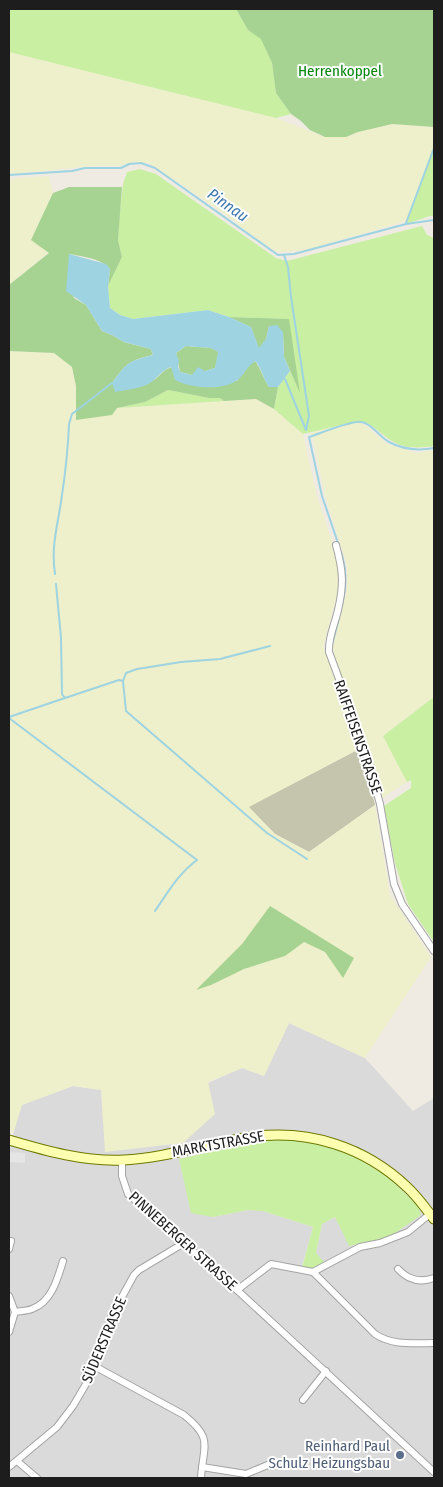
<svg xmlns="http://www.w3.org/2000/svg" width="443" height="1487" viewBox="0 0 443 1487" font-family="'Fira Sans Condensed',sans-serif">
  <rect width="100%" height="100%" fill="#efebe2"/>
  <path fill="#dbdada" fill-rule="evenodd" d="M289 1023 365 1058 413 1111 434 1098V1478H9V1145L12 1146 14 1131 21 1105 73 1086 101 1090 208 1083 242 1068 264 1076ZM269 1139 388 1238 350 1246 335 1217 322 1224 316 1253 302 1267 313 1227 263 1211 248 1210 213 1217 179 1159Z"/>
  <path fill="#c5c4ad" d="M361 748 375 805 309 852 275 834 248 807Z"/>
  <g fill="#eef0cb">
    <path d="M9 52 276 118 325 137H346L358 132 392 124 434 127V145L406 221 306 250 279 252 273 250 239 226 238 223 149 163 135 162 118 166H93L9 174Z"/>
    <path d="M49 176 53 193 31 240 49 252 9 285V179Z"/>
    <path d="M9 351 54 353 72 367 76 386V420L117 408 256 399 274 409 303 434 317 497 334 547 341 581 323 647 361 748 249 807 275 834 309 852 375 805 390 895 431 957 365 1058 289 1023 264 1076 242 1068 208 1082 215 1114 183 1143 105 1152 101 1090 73 1086 22 1105 14 1131 9 1129Z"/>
    <path d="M358 421 366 426 387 444 416 453 434 450V697L383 736 407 782 382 798 368 748 334 656 333 646 347 588V566L325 495 313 439 310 433Z"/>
  </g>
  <g fill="#c9efa2">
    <path d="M9 9H236L248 30 261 38 272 63 276 93 291 114 276 118 9 52Z"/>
    <path d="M434 145V216H430L406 224Z"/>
    <path d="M140 169 156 174 276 258 287 261 422 226 427 235 434 238V446C420 448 405 449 392 441 380 434 372 422 358 421L303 434 274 409 278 387 290 371 299 390 288 319 229 317 208 310 133 319 120 315 110 308 108 286 122 257 118 240 119 222 123 184 127 172Z"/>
    <path d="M168 390 209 398H220L224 401 117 408 145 402Z"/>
    <path d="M434 697V942L408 904 395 863 384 806 411 788V780L407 782 383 736Z"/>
    <path d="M269 1139H301L328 1146 357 1158 386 1175 418 1206 421 1215 388 1238 349 1246 335 1217 322 1224 316 1253 325 1263 313 1269 302 1268 313 1227 263 1211 248 1210 213 1217 191 1213 179 1159Z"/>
  </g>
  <g fill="#a7d392">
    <path d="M236 9H434V127L392 124 358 132 346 137H325L310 130 301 121 291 114 276 93 272 63 261 39 248 30Z"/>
    <path d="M69 187H122L118 240 122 257 108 286 110 269C101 258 82 257 70 254L68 275 74 298 86 305 102 331 112 335 124 342 151 349 153 355C128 361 127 363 112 383 128 387 141 391 155 379 161 375 164 369 172 367L175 380 237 381 247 366 255 361C261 369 263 378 269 387H278L274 409 256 399 224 401 220 398H209L168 390 145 402 117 408 112 415 76 420V386L72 367 54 353 9 351V285L49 253 31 240 53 193Z"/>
    <path d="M229 317 289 319 300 393 284 357 283 332 269 326 266 339 259 349 251 327Z"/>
    <path d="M186 346 211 348 219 352 215 368 192 375 180 372 176 353Z"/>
    <path d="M270 906 354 958 343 978 325 952 304 942 285 956 244 969 211 985 196 990 242 944Z"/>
  </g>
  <path fill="#e5e5e5" d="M9 1152 25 1153V1163L9 1162Z"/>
  <path fill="#9ed3e1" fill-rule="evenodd" d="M69 254 106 264 110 269 108 286 110 308 120 315 133 319 208 310 229 317 251 327 259 348 266 339 269 326 277 325 283 332 284 357 290 371 278 387H269C263 379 262 368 255 361 247 366 243 377 236 381 221 391 190 388 175 380L171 367C161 370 156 381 146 385 137 389 124 390 115 392L112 383C128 362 126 362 153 355L151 349 124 342 112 335 102 331 86 305 66 291ZM186 346 211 348 218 352 215 368 205 371 198 367 192 375 180 372 178 366 179 361 176 353Z"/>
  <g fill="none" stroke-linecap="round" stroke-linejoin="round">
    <g stroke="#9ed3e1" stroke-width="2">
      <path d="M9 175 72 171 85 168H121L129 164 141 163 155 168 278 255 294 254 406 224 434 220"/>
      <path d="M406 223 434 148"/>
      <path d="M284 255 288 267 291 297 309 416 306 430"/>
      <path d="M285 379 306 430"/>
      <path d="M338 543 322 496 309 437C321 433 345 423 357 422 370 420 379 437 389 442 404 450 418 451 434 448"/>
      <path d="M55 574C51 547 57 528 61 502 65 476 68 450 69 424L72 414 112 383"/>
      <path d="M340 613C346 592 348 573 341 552"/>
      <path d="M332 645 339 618"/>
      <path d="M123 681 126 673 137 669 181 662 220 659 270 646"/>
      <path d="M65 698 119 680 123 681 126 711 267 833 307 859"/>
      <path d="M9 717 65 698 62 694 61 638 56 584"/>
      <path d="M9 718 197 860C178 874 168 892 155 911"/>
    </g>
    <defs>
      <g id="street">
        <path d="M336 545C343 571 344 584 338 610 335 624 328 637 329 652L365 749 380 804 394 884 402 904 434 951"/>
        <path d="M122 1160V1176L128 1194 237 1290 434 1472"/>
        <path d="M9 1249 11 1241"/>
        <path d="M398 1269C408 1280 420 1283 434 1278"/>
        <path d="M313 1272 360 1247 380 1243 408 1232 430 1214"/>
        <path d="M237 1290 271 1264 313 1272 375 1334C393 1346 414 1343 434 1343"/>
        <path d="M9 1296 15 1312 9 1332"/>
        <path d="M15 1312C21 1311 29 1311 34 1308 52 1301 58 1277 63 1261"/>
        <path d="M96 1367 184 1415C214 1439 203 1445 201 1478"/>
        <path d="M303 1400 326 1371"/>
        <path d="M17 1461 37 1478"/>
        <path d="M9 1467 57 1427 73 1406 96 1367 95 1361 111 1317 134 1275 139 1270 184 1243"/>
        <path d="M202 1467 246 1474 270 1464"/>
      </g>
      <path id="secondary" d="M9 1140C46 1151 85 1162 124 1160 167 1158 208 1143 251 1137 309 1129 365 1147 407 1187 418 1197 425 1208 434 1219"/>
    </defs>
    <use href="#street" stroke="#a4a4a4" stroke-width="8"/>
    <use href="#secondary" stroke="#6d7800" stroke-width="11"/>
    <use href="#street" stroke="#fff" stroke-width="6"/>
    <use href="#secondary" stroke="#fdffb0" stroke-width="9"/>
  </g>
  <circle fill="#5c6f8a" stroke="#fff" stroke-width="2" cx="400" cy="1455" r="5"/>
  <g text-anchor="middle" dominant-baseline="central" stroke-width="4" stroke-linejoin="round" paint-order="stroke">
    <g font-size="15" fill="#01850a" stroke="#fff">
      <text x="340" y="71">Herrenkoppel</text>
    </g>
    <g font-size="15" fill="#1d1d1d" stroke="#fff">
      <text transform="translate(358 737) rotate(71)">RAIFFEISENSTRASSE</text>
      <text transform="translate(218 1144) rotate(-10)">MARKTSTRASSE</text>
      <text transform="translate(183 1241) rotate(42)">PINNEBERGER STRASSE</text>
      <text transform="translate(104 1340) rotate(-67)">SÜDERSTRASSE</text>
    </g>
    <g font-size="15" fill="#4e5e75" stroke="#fff" text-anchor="end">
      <text x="390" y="1446">Reinhard Paul<tspan x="390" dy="17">Schulz Heizungsbau</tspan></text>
    </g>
    <g font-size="16" font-style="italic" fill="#3f78ad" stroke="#fff">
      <text transform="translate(228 205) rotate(35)">Pinnau</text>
    </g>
  </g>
  <rect width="443" height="1487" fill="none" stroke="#1d1d1d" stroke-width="20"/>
</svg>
